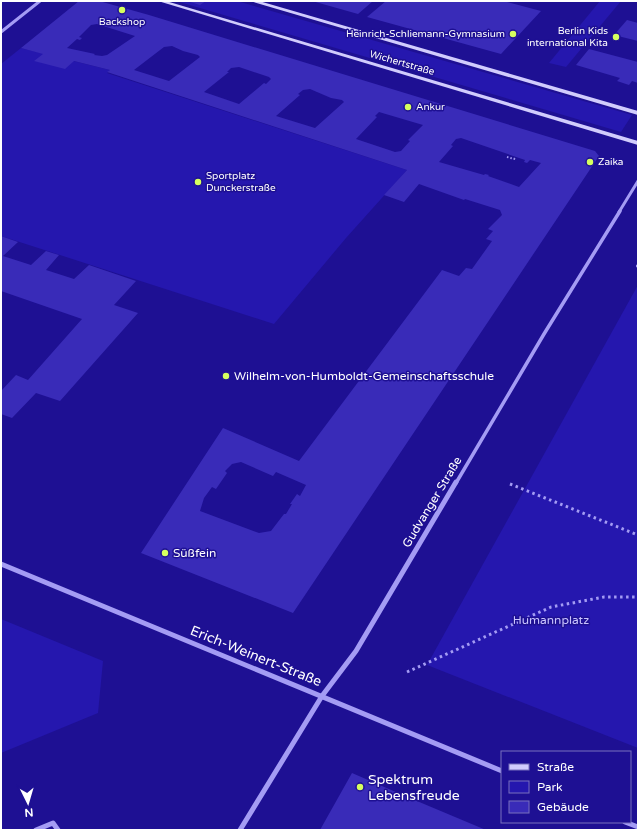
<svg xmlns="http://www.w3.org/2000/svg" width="639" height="831" viewBox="0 0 639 831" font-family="'Varela Round',sans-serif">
  <rect width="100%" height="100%" fill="#1e1093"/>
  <g fill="#2517ae">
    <path d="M176 1H237L632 115 621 132Z"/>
    <path d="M600 1H621L566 67 549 63Z"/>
    <path d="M21 48 110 70 107 73 407 170 346 238 274 324 1 236V64Z"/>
    <path d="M638 285V748L427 665Z"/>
    <path d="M1 619 103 661 98 713 1 753Z"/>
  </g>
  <g fill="#392bb8" fill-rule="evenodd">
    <path d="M79 1H99L149 15 595 151 599 156 293 613 141 553 223 428 299 461 442 270 459 276 466 268 472 269 492 241 486 239 493 231 488 229 502 215 500 210 465 199 464 200 419 184 404 202 384 195 407 170 107 72 110 70 74 61 65 69 34 61 43 54 21 48ZM97 24 135 36 107 55 102 56 94 55 95 54 67 48 77 39 80 40 82 38 79 37 91 25ZM172 46 183 51 198 55 200 57 169 81 134 70 164 47ZM239 67 269 77 271 79 266 84 264 83 239 104 204 92 229 72H227L231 68ZM310 89 331 98 342 100 344 102 315 128 276 116 300 95 298 94 303 90ZM379 112 423 125 408 140 410 141 401 151 395 152 356 139 377 117 375 116ZM461 138 525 160 524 162 527 163 530 160 541 163 519 187 488 176 489 175 485 174 484 175 439 162 453 146 451 145 456 139ZM241 462 273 476 276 472 306 485 300 496 297 494 290 504H292L286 514H284L271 531 259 533 200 511 204 498 212 487 216 489 227 473 225 471 232 464Z"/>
    <path d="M187 1H206L200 5Z"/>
    <path d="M312 1H373L358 14Z"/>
    <path d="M386 1H503L541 11 501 54 367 17Z"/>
    <path d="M627 20 638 23V41L614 35Z"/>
    <path d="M589 49 638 62V83L632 81 629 85 617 81 620 78 576 65Z"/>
    <path d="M1 236 18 242 3 256 31 265 46 251 59 255 46 270 74 279 89 265 136 281 114 305 138 313 60 401 36 393 12 418 1 414V391L16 375 28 380 82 319 1 291Z"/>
    <path d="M352 773 405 796 486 830H320Z"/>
  </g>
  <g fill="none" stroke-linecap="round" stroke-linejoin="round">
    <path stroke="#a49cf4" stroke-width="2" stroke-dasharray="1.5 2" stroke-linecap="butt" d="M507 157 514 159 516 157"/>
    <path stroke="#a49cf4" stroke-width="2.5" stroke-dasharray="2 3" stroke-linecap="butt" d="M636 266H638"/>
    <g stroke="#a49cf4" stroke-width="3" stroke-dasharray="2.5 3.5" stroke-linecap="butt">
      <path d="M510 484 638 535"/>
      <path d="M407 672 551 607 604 597H638"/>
    </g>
    <g stroke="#a49cf4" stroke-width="3">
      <path d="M1 32 40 1"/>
      <path d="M619 212 638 181"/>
    </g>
    <path stroke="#a49cf4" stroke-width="3.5" d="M456 483 544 334 620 211"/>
    <g stroke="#a49cf4" stroke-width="5">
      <path d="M1 564 502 771"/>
      <path d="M625 822 638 827"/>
      <path d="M36 830 53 823 58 830"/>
      <path d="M240 830 322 696 356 651 456 482"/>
    </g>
    <g fill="#d1ccfd" fill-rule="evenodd">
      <path d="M158 1H166L638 141V145Z"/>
      <path d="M250 1H259L638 111V115Z"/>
    </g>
  </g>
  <g fill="#d6ff5f" stroke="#1e1093" stroke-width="1.5">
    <circle cx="122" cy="10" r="4"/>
    <circle cx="513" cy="34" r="4"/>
    <circle cx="616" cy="37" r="4"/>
    <circle cx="408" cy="107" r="4"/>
    <circle cx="590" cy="162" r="4"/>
    <circle cx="198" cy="182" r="4"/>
    <circle cx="226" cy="376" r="4"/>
    <circle cx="165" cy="553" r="4"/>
    <circle cx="360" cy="787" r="4"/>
  </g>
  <g text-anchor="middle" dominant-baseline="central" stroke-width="3" stroke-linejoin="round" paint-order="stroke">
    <g font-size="10" fill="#fff" stroke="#1e1093" text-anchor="start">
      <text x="122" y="22" text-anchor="middle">Backshop</text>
      <text x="608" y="31" text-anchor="end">Berlin Kids<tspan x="608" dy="12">international Kita</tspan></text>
      <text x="505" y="34" text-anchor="end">Heinrich-Schliemann-Gymnasium</text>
      <text x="416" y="107">Ankur</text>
      <text x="598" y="162">Zaika</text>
      <text x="206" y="176">Sportplatz<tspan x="206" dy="12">Dunckerstraße</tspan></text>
    </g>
    <g font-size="10" fill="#fff" stroke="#1e1093">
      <text transform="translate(402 63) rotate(16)">Wichertstraße</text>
    </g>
    <g font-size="12" fill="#fff" stroke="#1e1093" text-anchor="start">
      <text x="234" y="376">Wilhelm-von-Humboldt-Gemeinschaftsschule</text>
      <text x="173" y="553">Süßfein</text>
    </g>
    <g font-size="12" fill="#fff" stroke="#1e1093">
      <text transform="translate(432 502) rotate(-59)">Gudvanger Straße</text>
    </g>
    <g font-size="12" fill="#c9c4fe" stroke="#1e1093">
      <text x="551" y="620">Humannplatz</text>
    </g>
    <g font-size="14" fill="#fff" stroke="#1e1093">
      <text transform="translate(256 656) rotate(22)">Erich-Weinert-Straße</text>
    </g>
    <g font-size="14" fill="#fff" stroke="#1e1093" text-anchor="start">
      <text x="368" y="779">Spektrum<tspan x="368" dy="16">Lebensfreude</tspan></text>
    </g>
  </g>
  <rect width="639" height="831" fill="none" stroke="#ffffff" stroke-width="4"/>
  <rect x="501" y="751" width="130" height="72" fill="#1e1093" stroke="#7870be"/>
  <rect x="509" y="764" width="20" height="6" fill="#d1ccfd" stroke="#7870be"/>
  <text x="537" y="771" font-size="12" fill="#ffffff">Straße</text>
  <rect x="509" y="781" width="20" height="12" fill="#2517ae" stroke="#7870be"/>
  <text x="537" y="791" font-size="12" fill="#ffffff">Park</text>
  <rect x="509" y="801" width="20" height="12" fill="#392bb8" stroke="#7870be"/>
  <text x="537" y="811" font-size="12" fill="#ffffff">Gebäude</text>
  <g transform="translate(28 803) rotate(175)" stroke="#1e1093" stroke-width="3" paint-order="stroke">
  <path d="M0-3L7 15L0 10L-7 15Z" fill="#ffffff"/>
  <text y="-6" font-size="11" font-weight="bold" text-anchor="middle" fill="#ffffff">N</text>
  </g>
</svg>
